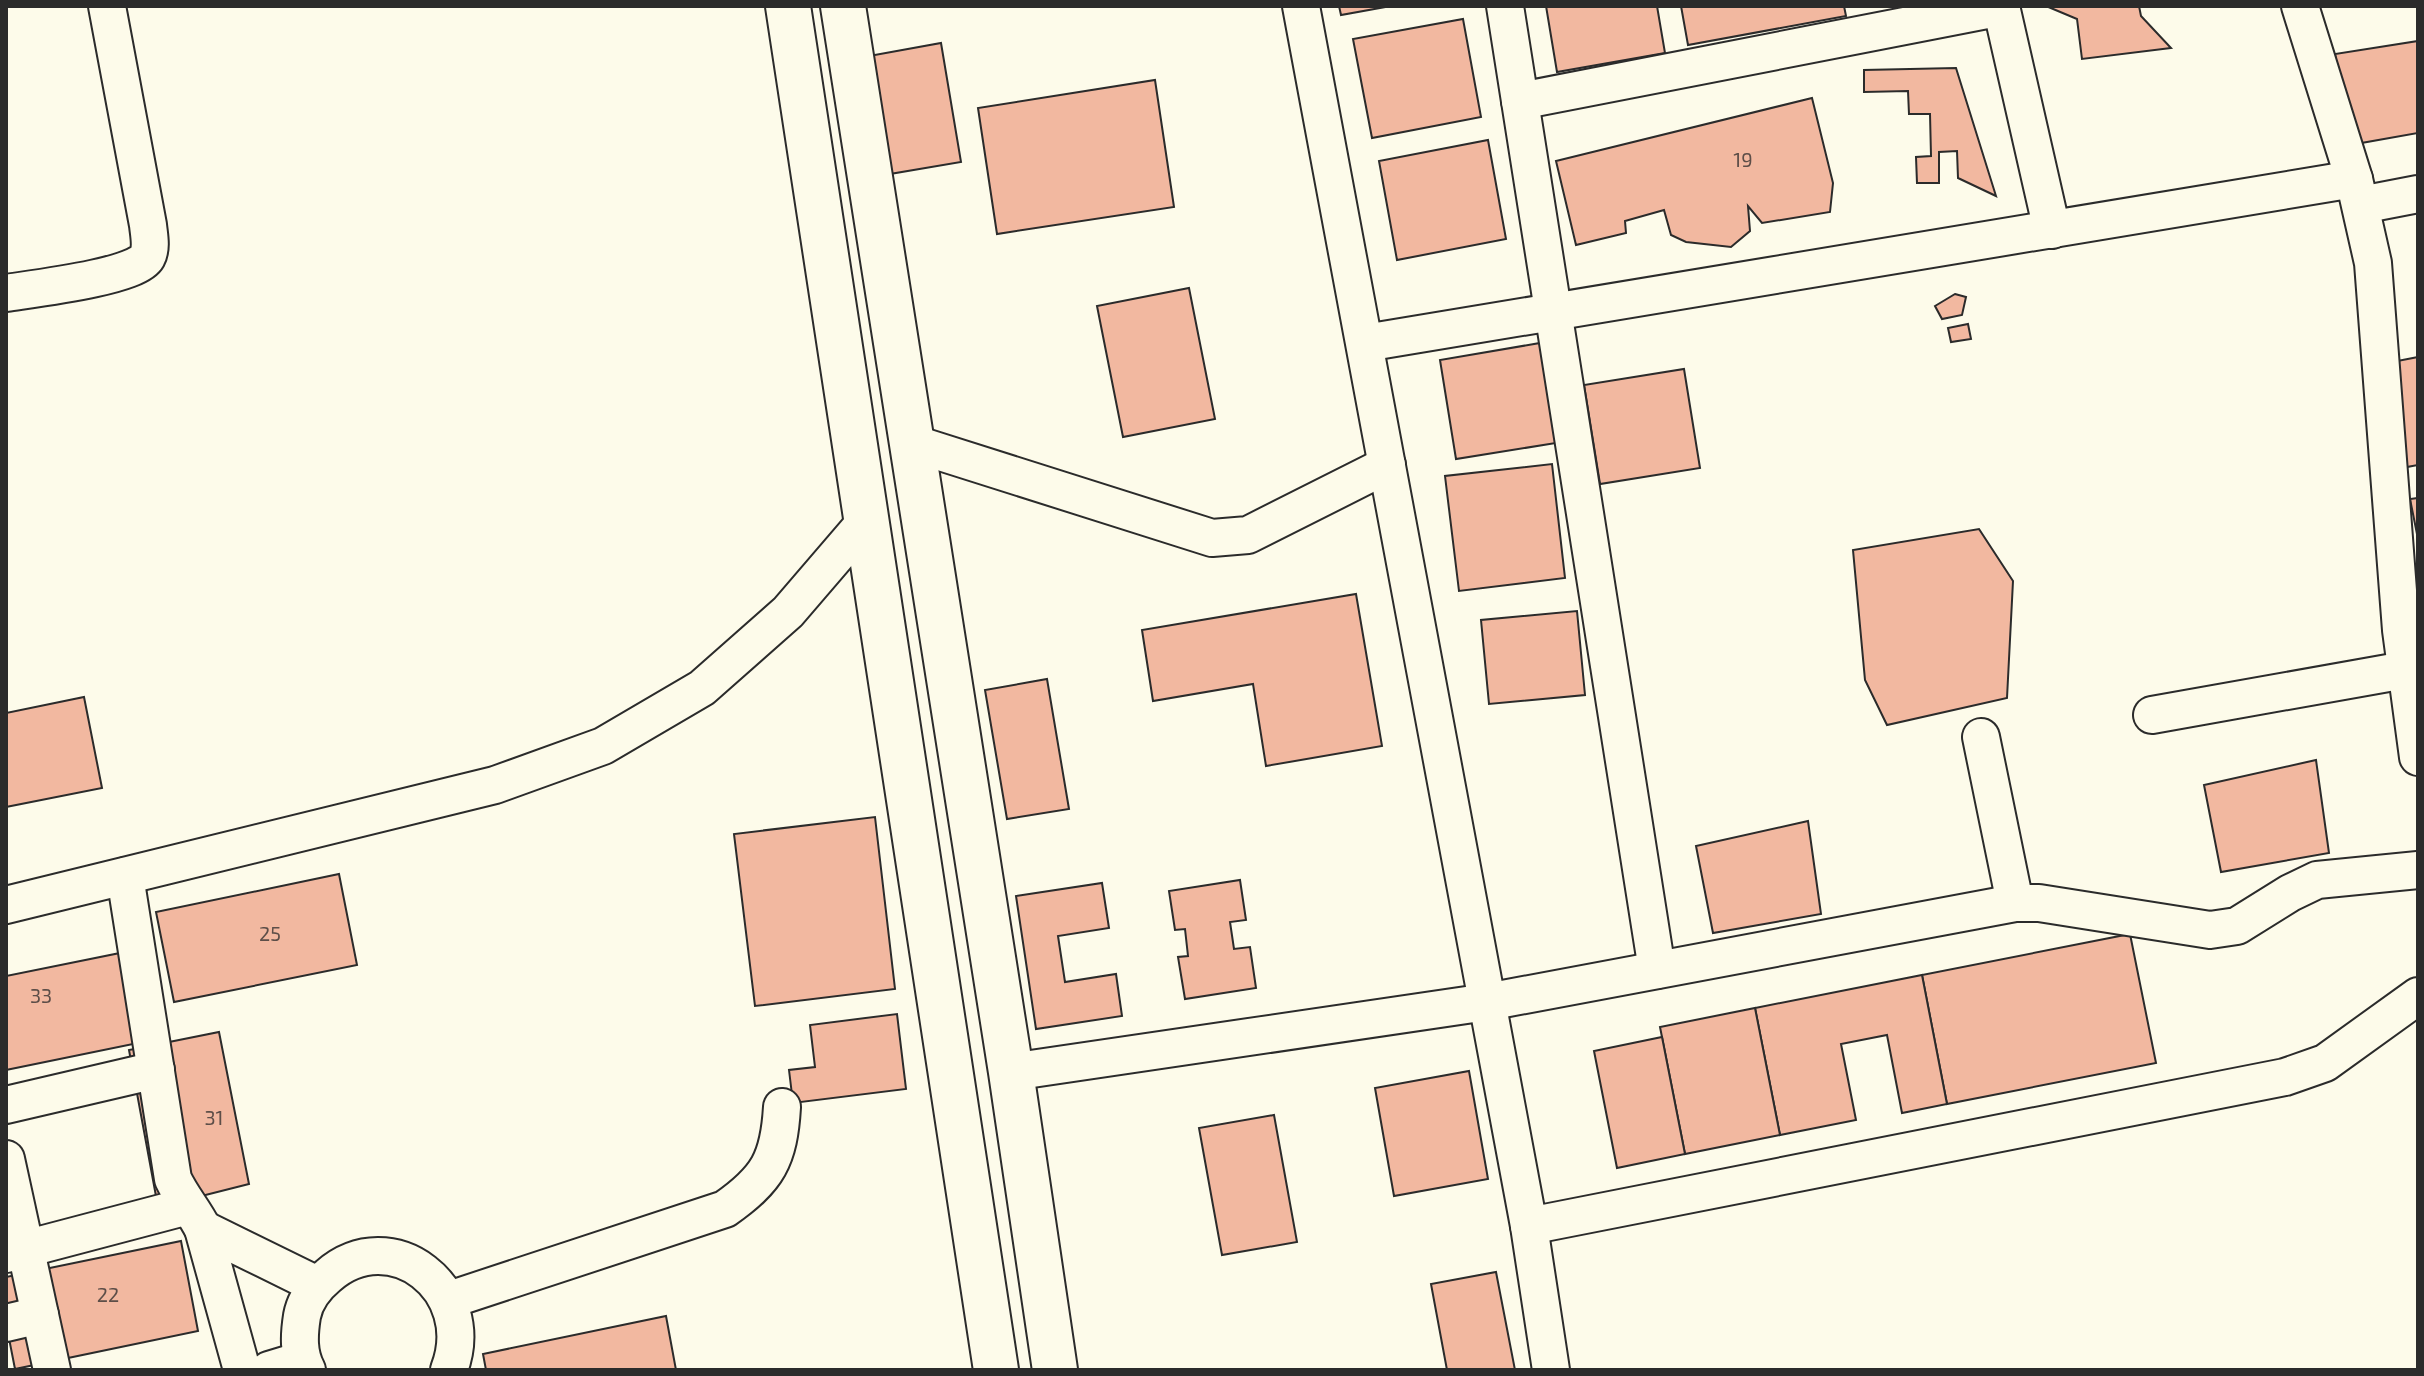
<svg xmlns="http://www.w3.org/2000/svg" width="2424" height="1376" viewBox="0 0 2424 1376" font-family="'Exo 2',sans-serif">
  <rect width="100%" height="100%" fill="#fdfbea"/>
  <g fill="#f2b8a0" stroke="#2b2b2b" stroke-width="2">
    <path d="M1339 6H1391L1341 15Z"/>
    <path d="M1546 6H1657L1665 53 1557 72Z"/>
    <path d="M1681 6H1844L1846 16 1688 45Z"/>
    <path d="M2046 6H2139L2141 16 2171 48 2082 59 2077 19Z"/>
    <path d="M1463 19 1481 117 1372 138 1353 39Z"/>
    <path d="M2418 41V133L2350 145 2335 54Z"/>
    <path d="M941 43 961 162 878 176 858 58Z"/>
    <path d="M1956 68 1996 196 1958 178 1957 151 1939 152V183H1917L1916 157 1931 156 1930 114H1909L1908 91 1864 92V70Z"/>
    <path d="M1155 80 1174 207 997 234 978 108Z"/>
    <path d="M1812 98 1833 183 1830 212 1762 223 1748 206 1750 231 1731 247 1686 242 1671 235 1664 210 1625 221 1626 233 1576 245 1556 161Z"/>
    <path d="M1488 140 1506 239 1397 260 1379 161Z"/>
    <path d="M1189 288 1215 419 1123 437 1097 306Z"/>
    <path d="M1955 294 1966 297 1962 315 1942 319 1935 306Z"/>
    <path d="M1968 324 1971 339 1951 342 1948 328Z"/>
    <path d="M1540 343 1556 443 1456 459 1440 360Z"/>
    <path d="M2418 357V465L2407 467 2387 363Z"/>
    <path d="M1684 369 1700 468 1600 484 1584 385Z"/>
    <path d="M1552 464 1565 578 1459 591 1445 476Z"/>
    <path d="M2418 498V539L2410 499Z"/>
    <path d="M1979 529 2013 581 2007 698 1887 725 1865 680 1853 550Z"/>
    <path d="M1356 594 1382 746 1266 766 1253 684 1153 701 1142 630Z"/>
    <path d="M1577 611 1585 695 1489 704 1481 620Z"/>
    <path d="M1047 679 1069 809 1007 819 985 690Z"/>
    <path d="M84 697 102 788 6 807V713Z"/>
    <path d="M2316 760 2329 853 2221 872 2204 785Z"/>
    <path d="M875 817 895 989 755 1006 734 834Z"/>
    <path d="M1808 821 1821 914 1713 933 1696 846Z"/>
    <path d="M339 874 357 965 174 1002 156 912Z"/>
    <path d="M1240 880 1246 920 1230 922 1234 949 1250 947 1256 988 1185 999 1178 957 1188 956 1185 929 1175 930 1169 891Z"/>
    <path d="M1102 883 1109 928 1058 936 1065 982 1116 974 1122 1016 1036 1029 1016 896Z"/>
    <path d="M2130 934 2156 1063 1947 1104 1922 975Z"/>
    <path d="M120 953 138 1043 6 1070V976Z"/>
    <path d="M1922 975 1947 1104 1902 1113 1887 1035 1841 1044 1856 1120 1780 1135 1755 1008Z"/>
    <path d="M1755 1008 1780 1135 1685 1154 1660 1027Z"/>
    <path d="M897 1014 906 1089 793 1103 789 1070 815 1067 810 1025Z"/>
    <path d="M219 1032 249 1184 158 1207 129 1050Z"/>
    <path d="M1662 1037 1685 1154 1617 1168 1594 1051Z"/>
    <path d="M1469 1071 1488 1179 1394 1196 1375 1088Z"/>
    <path d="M1274 1115 1297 1242 1222 1255 1199 1128Z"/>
    <path d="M181 1241 198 1331 15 1369 6 1323V1277Z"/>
    <path d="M1496 1272 1515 1370H1447L1431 1284Z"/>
    <path d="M666 1316 676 1370H486L483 1354Z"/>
  </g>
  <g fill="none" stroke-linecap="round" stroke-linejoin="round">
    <defs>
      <g id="street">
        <path d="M1301 6 1529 1226 1551 1370"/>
        <path d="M1505 6 1657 970"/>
        <path d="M2001 6 2052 230"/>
        <path d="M2300 6 2354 179 2373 263 2401 630 2418 757"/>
        <path d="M1520 101 2002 7"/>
        <path d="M2361 205 2418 194"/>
        <path d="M6 293C31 289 136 277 147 257 152 248 149 235 148 225L107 6"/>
        <path d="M1365 343 2354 179"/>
        <path d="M912 443 1212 538 1248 535 1387 465"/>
        <path d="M2152 715 2405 670"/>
        <path d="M1981 737 2015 903"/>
        <path d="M125 876 173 1179C182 1198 194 1211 203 1229L242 1370"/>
        <path d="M6 905 495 785 603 746 702 688 788 612 867 520"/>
        <path d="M1011 1072 1487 1002 2015 903H2039L2210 930 2237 926 2290 893 2317 880 2418 870"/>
        <path d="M6 1105 156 1070"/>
        <path d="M6 1159 52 1370"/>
        <path d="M1529 1226 2285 1077 2325 1063 2418 996"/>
        <path d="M203 1229 317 1285"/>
        <path d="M6 1254 188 1206"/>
        <path d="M449 1300 725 1209C768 1179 779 1159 782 1107"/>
        <path d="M6 1323 40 1315"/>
        <path d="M269 1370 302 1360"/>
        <path d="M307 1370C298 1353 299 1335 302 1316 305 1300 316 1286 328 1276 391 1221 480 1289 449 1370"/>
      </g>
      <g id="secondary">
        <path d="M788 6 996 1370"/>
        <path d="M843 6 1011 1072 1055 1370"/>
      </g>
    </defs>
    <use href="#street" stroke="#2b2b2b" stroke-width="40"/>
    <use href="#secondary" stroke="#2b2b2b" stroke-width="48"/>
    <use href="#street" stroke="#fdfbea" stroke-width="36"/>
    <use href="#secondary" stroke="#fdfbea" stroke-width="44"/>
  </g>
  <g text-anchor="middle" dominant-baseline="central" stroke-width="6" stroke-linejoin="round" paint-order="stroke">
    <g font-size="20" fill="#5d4e48">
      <text x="1743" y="159">19</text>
      <text x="270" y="933">25</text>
      <text x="41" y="995">33</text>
      <text x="214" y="1117">31</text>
      <text x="108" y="1294">22</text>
    </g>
  </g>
  <rect width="2424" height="1376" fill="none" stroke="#2b2b2b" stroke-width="16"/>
</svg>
